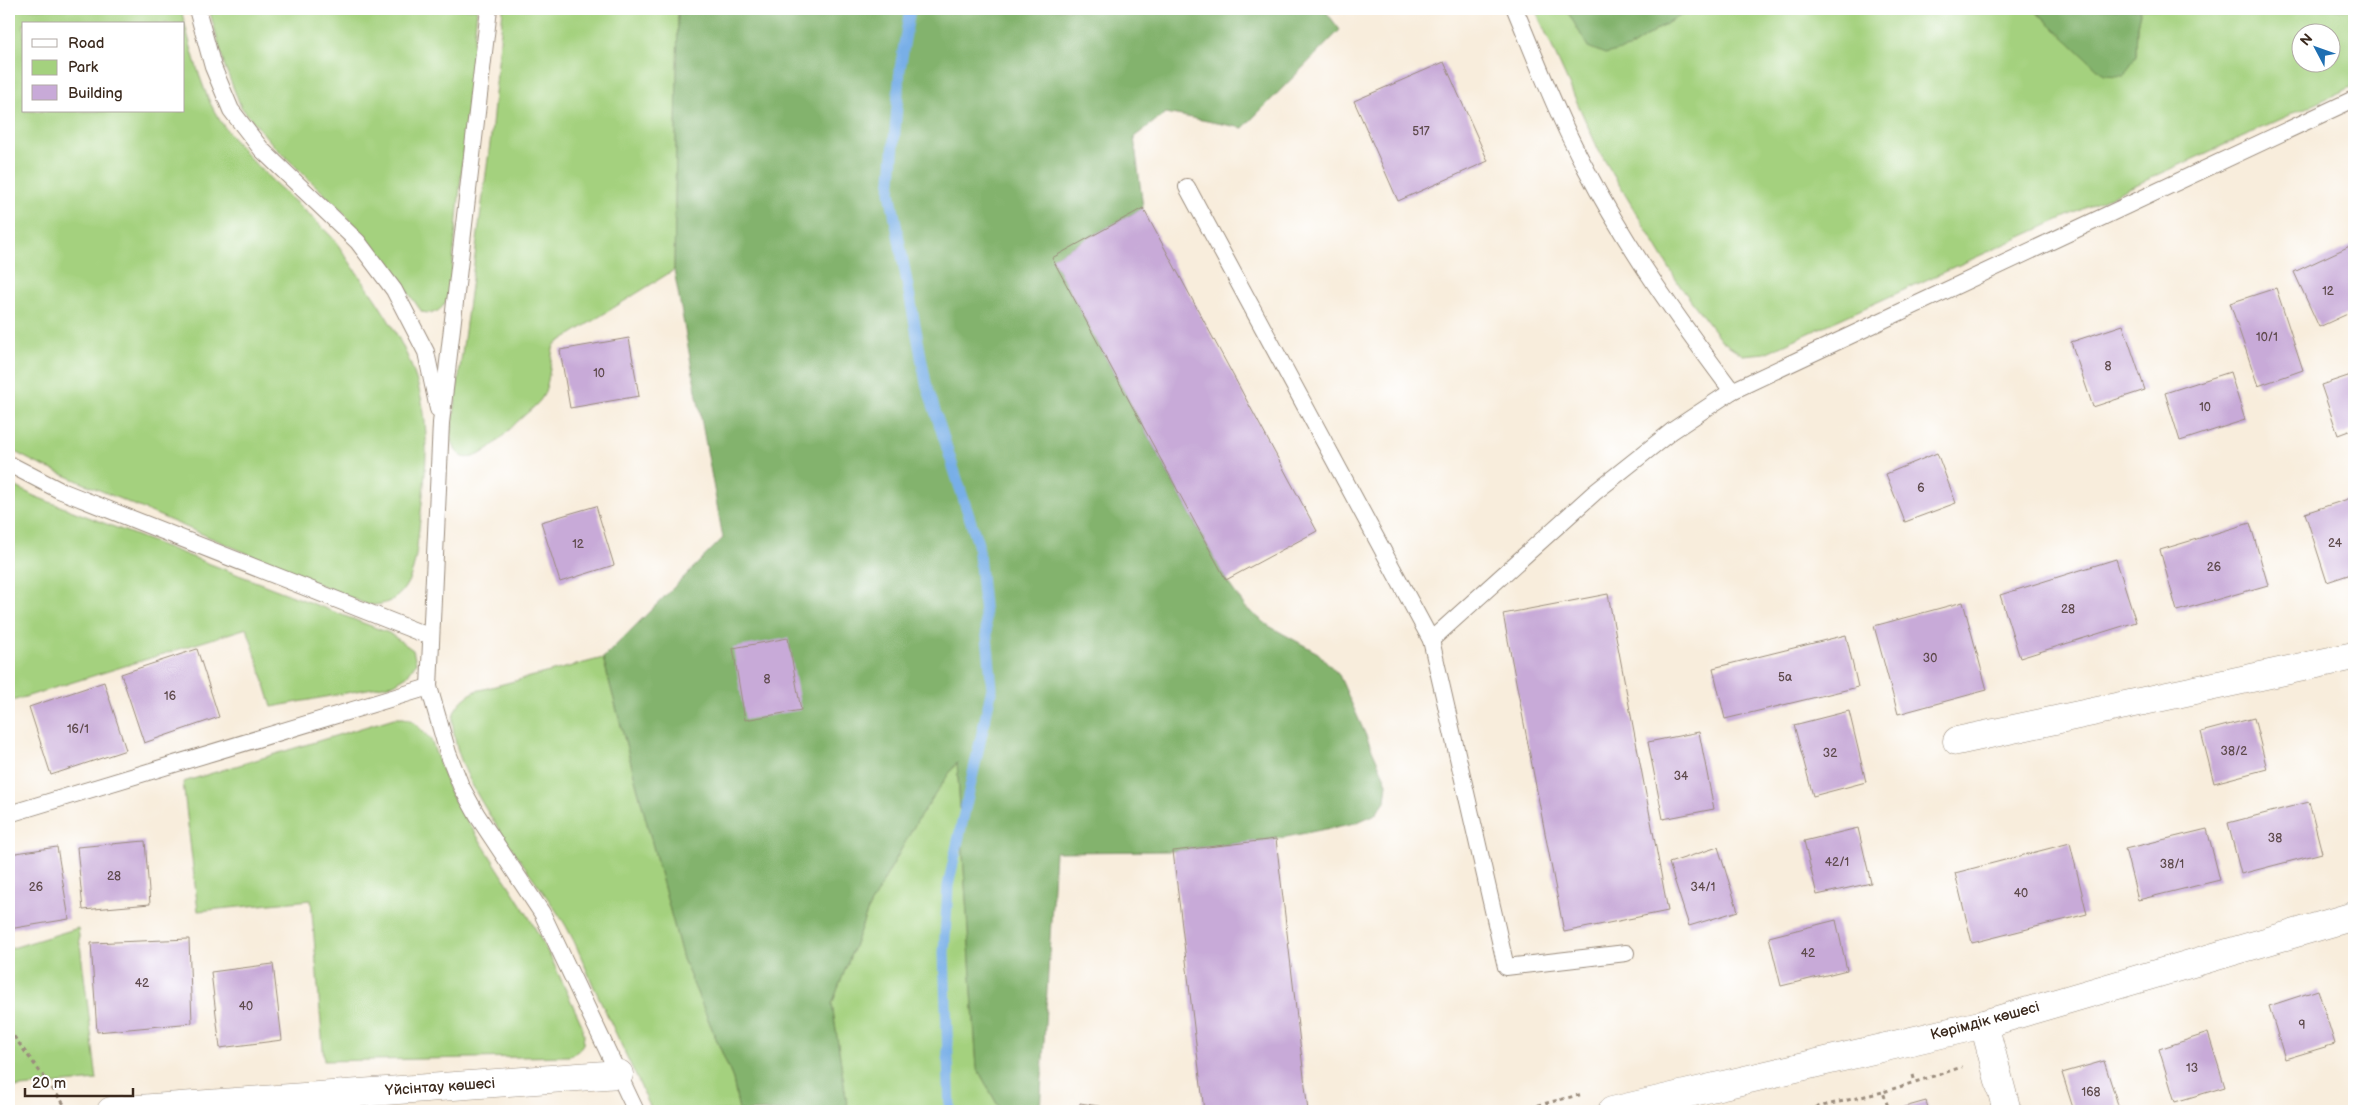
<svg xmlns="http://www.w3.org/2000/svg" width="2363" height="1120" viewBox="0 0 2363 1120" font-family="'Balsamiq Sans',sans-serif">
  <rect width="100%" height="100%" fill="#fff"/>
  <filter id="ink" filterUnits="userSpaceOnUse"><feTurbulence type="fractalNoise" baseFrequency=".02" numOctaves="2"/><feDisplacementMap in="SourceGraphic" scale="10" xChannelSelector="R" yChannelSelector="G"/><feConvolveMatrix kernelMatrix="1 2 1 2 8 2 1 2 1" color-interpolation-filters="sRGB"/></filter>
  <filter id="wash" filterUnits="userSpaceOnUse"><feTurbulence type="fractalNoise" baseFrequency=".0096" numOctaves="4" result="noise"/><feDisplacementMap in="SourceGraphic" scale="20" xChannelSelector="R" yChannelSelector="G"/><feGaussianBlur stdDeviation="1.12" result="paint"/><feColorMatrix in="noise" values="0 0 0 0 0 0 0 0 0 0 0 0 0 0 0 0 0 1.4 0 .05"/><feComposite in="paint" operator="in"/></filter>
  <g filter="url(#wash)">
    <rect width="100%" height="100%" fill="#f8eddc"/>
    <g fill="#a4d17e" stroke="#707e4e" fill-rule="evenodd">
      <path d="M9 9H181C190 43 201 93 221 122 250 166 295 199 331 236 339 245 346 257 353 267 380 305 409 347 420 393 433 443 422 496 417 547 414 577 403 607 368 605L36 463 9 449ZM24 24H184V111H24Z"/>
      <path d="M209 9H477L450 292C444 307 439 316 422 312L385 260 338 207 274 146 241 107 225 67Z"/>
      <path d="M503 9H678L674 270 554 345C550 361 550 379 544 394 540 404 525 414 517 422 501 438 460 485 451 436L491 136Z"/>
      <path d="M1535 9H1566L1567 13 1629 48 1689 9H2034L2040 16 2136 55 2137 25 2141 9H2354V86L1765 353 1743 355 1722 341 1680 286 1599 151ZM2300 32H2330V62H2300Z"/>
      <path d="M9 483 34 496 389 633 413 650 416 663 407 676 394 684 272 707 247 628 9 702Z"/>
      <path d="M603 658 683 959 733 1079 739 1111H652C633 1070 614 1029 594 987 585 967 577 945 566 926 532 870 458 790 453 726 451 709 462 698 476 691Z"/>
      <path d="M394 718H404L413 721 431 740 451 795 529 917 552 960 582 1025 584 1035 583 1044 578 1051 569 1056 324 1061 311 900 198 911 183 782Z"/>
      <path d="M957 761 977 1068 1001 1111H848L832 1004 869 907 917 821Z"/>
      <path d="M78 928 97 1080 9 1088V949Z"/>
    </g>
    <g fill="#83b36d" stroke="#5f6e46">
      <path d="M678 9H1324L1340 30 1243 128 1166 113 1134 137 1143 208 1052 258 1226 580 1246 608 1269 626 1318 653 1339 675 1387 783 1385 801 1376 814 1355 823 1276 839 1173 851 1055 852 1040 1111H1001L977 1068 957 762 917 821 869 907 832 1004 848 1111H739L733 1079 683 959 603 658 723 538 674 270Z"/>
      <path d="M1566 9H1689L1629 48 1605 54 1588 47Z"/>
      <path d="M2034 9H2141L2137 25 2136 55 2124 76 2104 75Z"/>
    </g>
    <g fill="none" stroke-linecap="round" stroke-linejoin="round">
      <path stroke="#78afe7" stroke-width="11" d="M910 9 900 69 890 192 926 383 978 544 992 688 948 886 944 953 950 1111"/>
    </g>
    <g id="blocks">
      <g fill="#c8aad8">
        <path d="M1444 62 1488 161 1398 201 1354 101Z"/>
        <path d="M1143 208 1317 531 1226 580 1052 258Z"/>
        <path d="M2354 244V311L2319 327 2294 272Z"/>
        <path d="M2276 288 2303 370 2258 386 2230 303Z"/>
        <path d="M2123 325 2145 390 2093 407 2071 342Z"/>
        <path d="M629 338 639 396 570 408 560 350Z"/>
        <path d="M2230 372 2245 420 2180 441 2165 393Z"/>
        <path d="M2354 374V429L2338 435 2321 385Z"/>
        <path d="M1937 453 1956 503 1905 522 1886 474Z"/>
        <path d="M2354 497V573L2327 582 2305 513Z"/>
        <path d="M596 506 614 565 560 582 541 522Z"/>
        <path d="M2250 523 2268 585 2177 611 2160 550Z"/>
        <path d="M2116 559 2136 622 2020 658 2000 595Z"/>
        <path d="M1608 594 1668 911 1564 932 1503 614Z"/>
        <path d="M1963 602 1987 690 1898 714 1874 626Z"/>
        <path d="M1846 635 1858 687 1725 719 1713 668Z"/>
        <path d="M788 638 801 710 745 720 733 648Z"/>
        <path d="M197 649 219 717 144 743 121 674Z"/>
        <path d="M104 682 126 750 51 775 29 707Z"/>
        <path d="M1849 711 1866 782 1813 796 1794 725Z"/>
        <path d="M2254 718 2267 769 2214 783 2201 732Z"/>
        <path d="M1699 732 1714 809 1663 819 1648 742Z"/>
        <path d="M2309 802 2322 853 2241 874 2228 823Z"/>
        <path d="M1858 828 1871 883 1817 895 1804 841Z"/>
        <path d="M2207 829 2220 880 2138 900 2125 849Z"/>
        <path d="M1276 839 1308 1111H1204L1173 851Z"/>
        <path d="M145 841 150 904 83 910 77 847Z"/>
        <path d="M2070 843 2087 914 1972 943 1955 873Z"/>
        <path d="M57 847 69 919 9 929V854Z"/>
        <path d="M1718 847 1738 911 1689 926 1669 863Z"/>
        <path d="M1836 920 1847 970 1781 986 1769 937Z"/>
        <path d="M189 939 192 1023 97 1032 91 943Z"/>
        <path d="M273 964 282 1040 220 1048 211 972Z"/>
        <path d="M2318 990 2335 1044 2285 1059 2269 1006Z"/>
        <path d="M2208 1033 2225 1087 2175 1102 2159 1049Z"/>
        <path d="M2104 1061 2120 1111H2074L2062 1073Z"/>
        <path d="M1926 1101 1929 1111H1890Z"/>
        <path d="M1080 1103 1117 1109V1111H1079Z"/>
      </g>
    </g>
  </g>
  <g filter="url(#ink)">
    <use href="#blocks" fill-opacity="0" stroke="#9a8c7d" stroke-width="1"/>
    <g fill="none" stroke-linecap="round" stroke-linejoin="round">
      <defs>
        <g id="lane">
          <path d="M197 9 213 67 231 110 262 150 358 242 394 290 426 352 438 409"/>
          <path d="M1515 9C1537 62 1558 117 1586 169 1627 248 1679 320 1732 391L2354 99"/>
          <path d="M1187 187 1431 640 1506 967 1626 953"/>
          <path d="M9 464 59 490 431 637"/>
          <path d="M1431 640 1594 493 1672 431 1732 391"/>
          <path d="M429 687 441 423 489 9"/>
          <path d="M9 814 429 687 448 753 461 786 477 815 542 913 636 1111"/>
        </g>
        <g id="street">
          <path d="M1957 741 2354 656"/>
          <path d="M111 1111 619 1074"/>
        </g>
        <g id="secondary">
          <path d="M1984 1024 2007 1111"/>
          <path d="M1612 1111 1984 1024 2354 916"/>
        </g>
      </defs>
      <use href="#lane" stroke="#9a8c7d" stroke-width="18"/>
      <use href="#street" stroke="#9a8c7d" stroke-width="29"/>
      <use href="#secondary" stroke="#9a8c7d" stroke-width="29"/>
      <g stroke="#9a8c7d" stroke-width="3" stroke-dasharray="4 4" stroke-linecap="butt">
        <path d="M9 1030 69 1111"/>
        <path d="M1913 1075 1915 1082 1962 1067"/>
        <path d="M1514 1111 1583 1094"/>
        <path d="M1800 1111 1883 1092"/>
        <path d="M1874 1111 1888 1107 1883 1092 1915 1082"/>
      </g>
      <use href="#lane" stroke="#fff" stroke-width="16"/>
      <use href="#street" stroke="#fff" stroke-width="28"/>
      <use href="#secondary" stroke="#fff" stroke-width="28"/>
    </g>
  </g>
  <g text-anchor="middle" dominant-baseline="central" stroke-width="5" stroke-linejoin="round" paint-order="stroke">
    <g font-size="12" fill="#5e4a4c">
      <text x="1421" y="131">517</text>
      <text x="2328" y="291">12</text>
      <text x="2267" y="337">10/1</text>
      <text x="2108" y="366">8</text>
      <text x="599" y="373">10</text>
      <text x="2205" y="407">10</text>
      <text x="1921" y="488">6</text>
      <text x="2335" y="543">24</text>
      <text x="578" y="544">12</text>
      <text x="2214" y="567">26</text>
      <text x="2068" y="609">28</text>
      <text x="1930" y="658">30</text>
      <text x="1785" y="677">5а</text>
      <text x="767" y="679">8</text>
      <text x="170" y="696">16</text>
      <text x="78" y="729">16/1</text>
      <text x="2234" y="751">38/2</text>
      <text x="1830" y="753">32</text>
      <text x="1681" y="776">34</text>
      <text x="2275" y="838">38</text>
      <text x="1837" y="862">42/1</text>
      <text x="2172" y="864">38/1</text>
      <text x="114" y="876">28</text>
      <text x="36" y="887">26</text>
      <text x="1703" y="887">34/1</text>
      <text x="2021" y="893">40</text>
      <text x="1808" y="953">42</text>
      <text x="142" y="983">42</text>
      <text x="246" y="1006">40</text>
      <text x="2302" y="1025">9</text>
      <text x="2192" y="1068">13</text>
      <text x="2091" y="1092">168</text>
    </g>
    <g font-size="15" fill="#3b2a1e" stroke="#fff">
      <text transform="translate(1985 1021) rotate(-15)">Көрімдік көшесі</text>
      <text transform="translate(440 1087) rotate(-4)">Үйсінтау көшесі</text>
    </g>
  </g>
  <rect width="2363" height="1120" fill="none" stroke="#fff" stroke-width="30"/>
  <rect x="22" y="22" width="162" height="90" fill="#ffffff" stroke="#b1aaa5"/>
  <rect x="32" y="39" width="25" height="8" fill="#ffffff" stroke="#b1aaa5"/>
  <text x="68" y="48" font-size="15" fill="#3b2a1e">Road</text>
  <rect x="32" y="60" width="25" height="15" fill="#a4d17e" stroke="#b1aaa5"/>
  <text x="68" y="72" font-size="15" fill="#3b2a1e">Park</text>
  <rect x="32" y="85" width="25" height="15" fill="#c8aad8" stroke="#b1aaa5"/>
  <text x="68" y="98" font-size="15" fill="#3b2a1e">Building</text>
  <g transform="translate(2316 48) rotate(311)"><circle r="24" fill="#ffffff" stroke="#b1aaa5"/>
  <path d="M0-4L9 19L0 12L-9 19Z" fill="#1f6fb2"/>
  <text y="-8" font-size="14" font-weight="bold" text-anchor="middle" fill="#3b2a1e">N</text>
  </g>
  <path d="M25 1088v8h108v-8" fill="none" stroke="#3b2a1e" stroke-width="2.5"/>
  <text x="32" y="1088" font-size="15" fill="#3b2a1e" stroke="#ffffff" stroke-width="4" paint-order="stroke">20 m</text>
</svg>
